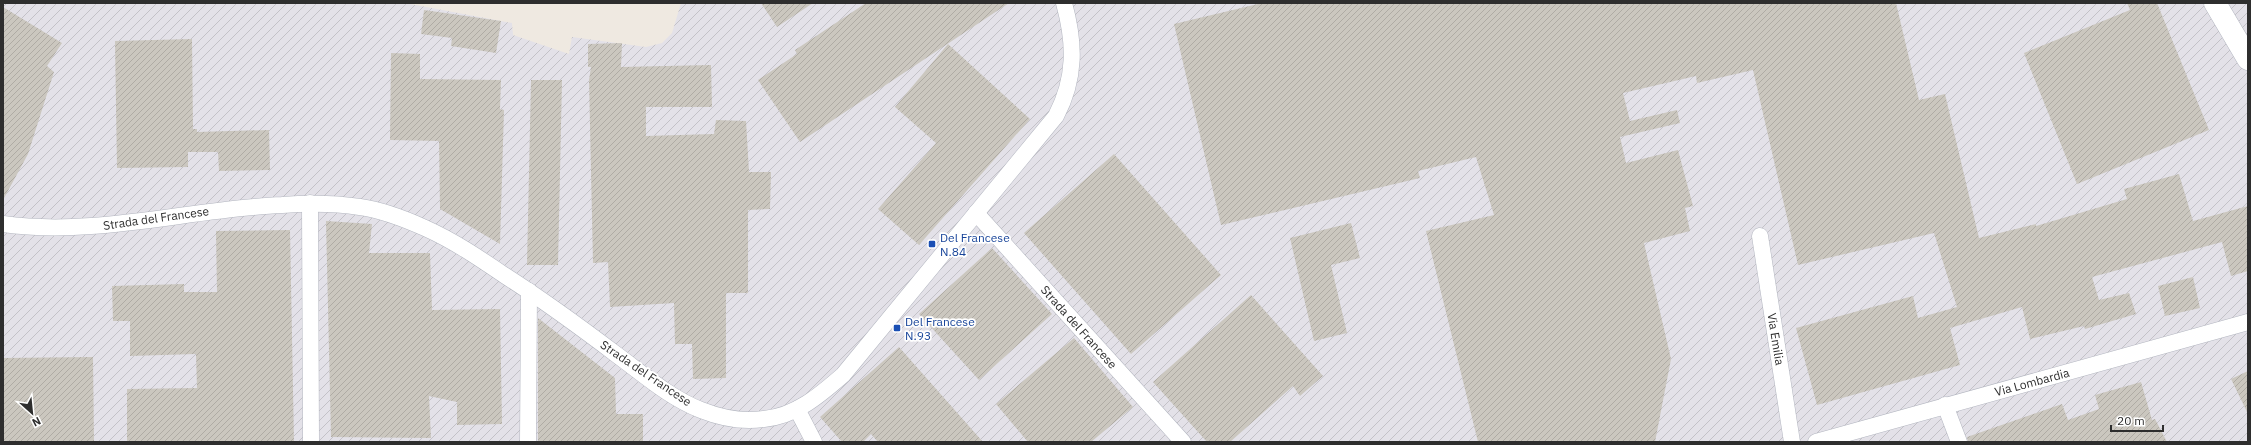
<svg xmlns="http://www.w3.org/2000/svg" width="2251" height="445" viewBox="0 0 2251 445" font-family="'IBM Plex Sans',sans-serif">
  <defs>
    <pattern id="industrial-furrows" width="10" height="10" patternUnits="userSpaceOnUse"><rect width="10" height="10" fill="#e3e1e8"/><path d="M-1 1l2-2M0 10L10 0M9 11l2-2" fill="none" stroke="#c3c1c7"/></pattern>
    <pattern id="building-hatch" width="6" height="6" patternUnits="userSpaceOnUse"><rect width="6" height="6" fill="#cbc7bf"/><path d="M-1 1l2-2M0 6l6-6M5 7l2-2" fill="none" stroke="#afaba4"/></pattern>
  </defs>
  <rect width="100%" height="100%" fill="#efe9e1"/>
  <path fill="url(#industrial-furrows)" d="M3 3H405L512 23 513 35 569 54 572 37 646 47 662 43 672 33 681 3H2248V442H3Z"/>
  <g fill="url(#building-hatch)">
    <path d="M761 3H813L777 27Z"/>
    <path d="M866 3H1009L800 142 758 80 797 54 795 50Z"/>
    <path d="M1262 3H1896L1919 100 1945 94 1979 238 2036 224V226L2127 199 2124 189 2179 174 2193 221 2248 206V271L2231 276 2222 242 2092 277 2099 300 2129 293 2136 314 2085 329 2084 326 2030 339 2022 307 1950 328 1960 365 1817 405 1796 328 1913 296 1918 318 1957 307 1934 233 1798 265 1753 70 1697 83 1696 76 1623 93 1630 121 1677 110 1680 123 1620 137 1626 163 1678 150 1693 206 1685 208 1690 231 1644 243 1671 359 1655 442H1478L1426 231 1494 215 1476 157 1418 171 1420 178 1221 225 1174 24Z"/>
    <path d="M2127 3H2157L2209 130 2077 184 2024 53 2130 10Z"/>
    <path d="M3 7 62 43 47 66 54 72 28 154 3 200Z"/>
    <path d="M424 10 501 21 496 53 451 46 452 38 421 34Z"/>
    <path d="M192 39 193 129H197V132L269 130 270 170 219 171 218 152H188V167L117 168 115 41Z"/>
    <path d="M622 43 621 67 711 65 712 107H646V136L714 134 716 120 746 121 749 172H771L770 209 748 210V293H726V378L693 379 692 344H675L674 303 610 307 608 262 593 263 589 80 591 67H588V44Z"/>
    <path d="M948 44 1030 119 919 245 878 209 936 143 895 107Z"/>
    <path d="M391 53 420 54V79L501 80 500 109 504 110 500 244 440 209 439 141 390 140Z"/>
    <path d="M531 80H562L558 265H527Z"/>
    <path d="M1114 154 1221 275 1131 354 1024 233Z"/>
    <path d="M326 221 372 224 369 253H430L432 310 500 309 502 424 457 425V402L429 396 431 438 331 437Z"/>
    <path d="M1351 223 1360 258 1331 265 1347 333 1314 341 1290 238Z"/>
    <path d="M290 230 294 442H127V389L197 388 196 354 130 356V321H113L112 286 184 284V292H217L216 231Z"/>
    <path d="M992 248 1052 314 979 380 919 314Z"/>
    <path d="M2193 277 2200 308 2165 316 2158 286Z"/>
    <path d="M1251 295 1323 376 1300 396 1293 386 1230 442H1207L1153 382Z"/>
    <path d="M538 318 615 378 616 414H643V442H538Z"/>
    <path d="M1074 338 1133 407 1091 442H1028L996 404Z"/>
    <path d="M899 347 983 442H878L871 434 863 442H842L820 417Z"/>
    <path d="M93 357 94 442H3V358Z"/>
    <path d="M2248 371V414L2231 379Z"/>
    <path d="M2141 382 2152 420 2155 419 2167 442H1968L1967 437 2062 404 2068 420 2099 409 2095 395Z"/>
  </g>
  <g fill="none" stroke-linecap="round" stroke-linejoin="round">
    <defs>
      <g id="street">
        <path d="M310 203 311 442"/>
        <path d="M976 213 1183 442"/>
        <path d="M3 224C96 237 189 209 282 205 308 203 334 203 360 207 382 210 405 219 425 228 454 241 479 258 504 275 543 300 580 327 617 355 643 374 670 398 701 410 721 418 743 422 764 419 796 416 820 395 843 375L1056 116C1076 78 1075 43 1064 3"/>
        <path d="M1760 236 1792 442"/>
        <path d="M1945 405 1959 442"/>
        <path d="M797 409 814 442"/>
        <path d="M528 442 529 291"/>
        <path d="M1816 442 2248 322"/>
      </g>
      <path id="secondary" d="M2215 3 2248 59"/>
    </defs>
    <use href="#street" stroke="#b4b7c1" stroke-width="17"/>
    <use href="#secondary" stroke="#b4b7c1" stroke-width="23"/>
    <use href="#street" stroke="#fff" stroke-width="16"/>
    <use href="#secondary" stroke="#fff" stroke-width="22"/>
  </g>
  <g fill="#1a4fb4" stroke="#fff" stroke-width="1.5">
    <rect x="928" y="240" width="8" height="8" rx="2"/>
    <rect x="893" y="324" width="8" height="8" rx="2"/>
  </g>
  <g text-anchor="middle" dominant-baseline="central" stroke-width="3.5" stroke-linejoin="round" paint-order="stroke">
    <g font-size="12" fill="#2e2e2e" stroke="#fff">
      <text transform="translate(156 218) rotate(-8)">Strada del Francese</text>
      <text transform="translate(1079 327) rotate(48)">Strada del Francese</text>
      <text transform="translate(1776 339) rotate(81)">Via Emilia</text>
      <text transform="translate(646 373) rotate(34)">Strada del Francese</text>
      <text transform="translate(2032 382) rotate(-15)">Via Lombardia</text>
    </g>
    <g font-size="12" fill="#164399" stroke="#fff" text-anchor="start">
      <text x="940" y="237">Del Francese<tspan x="940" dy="14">N.84</tspan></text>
      <text x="905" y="321">Del Francese<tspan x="905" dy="14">N.93</tspan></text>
    </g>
  </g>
  <rect width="2251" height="445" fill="none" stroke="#2e2e2e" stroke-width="8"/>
  <g transform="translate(32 413) rotate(153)" stroke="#ffffff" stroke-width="3" paint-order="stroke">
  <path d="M0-3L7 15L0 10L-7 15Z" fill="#2e2e2e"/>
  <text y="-6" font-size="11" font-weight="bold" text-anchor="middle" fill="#2e2e2e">N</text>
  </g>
  <path d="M2111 425v6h52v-6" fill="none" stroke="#2e2e2e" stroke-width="2"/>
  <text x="2117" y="425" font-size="12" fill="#2e2e2e" stroke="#ffffff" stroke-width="3" paint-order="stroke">20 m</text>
</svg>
